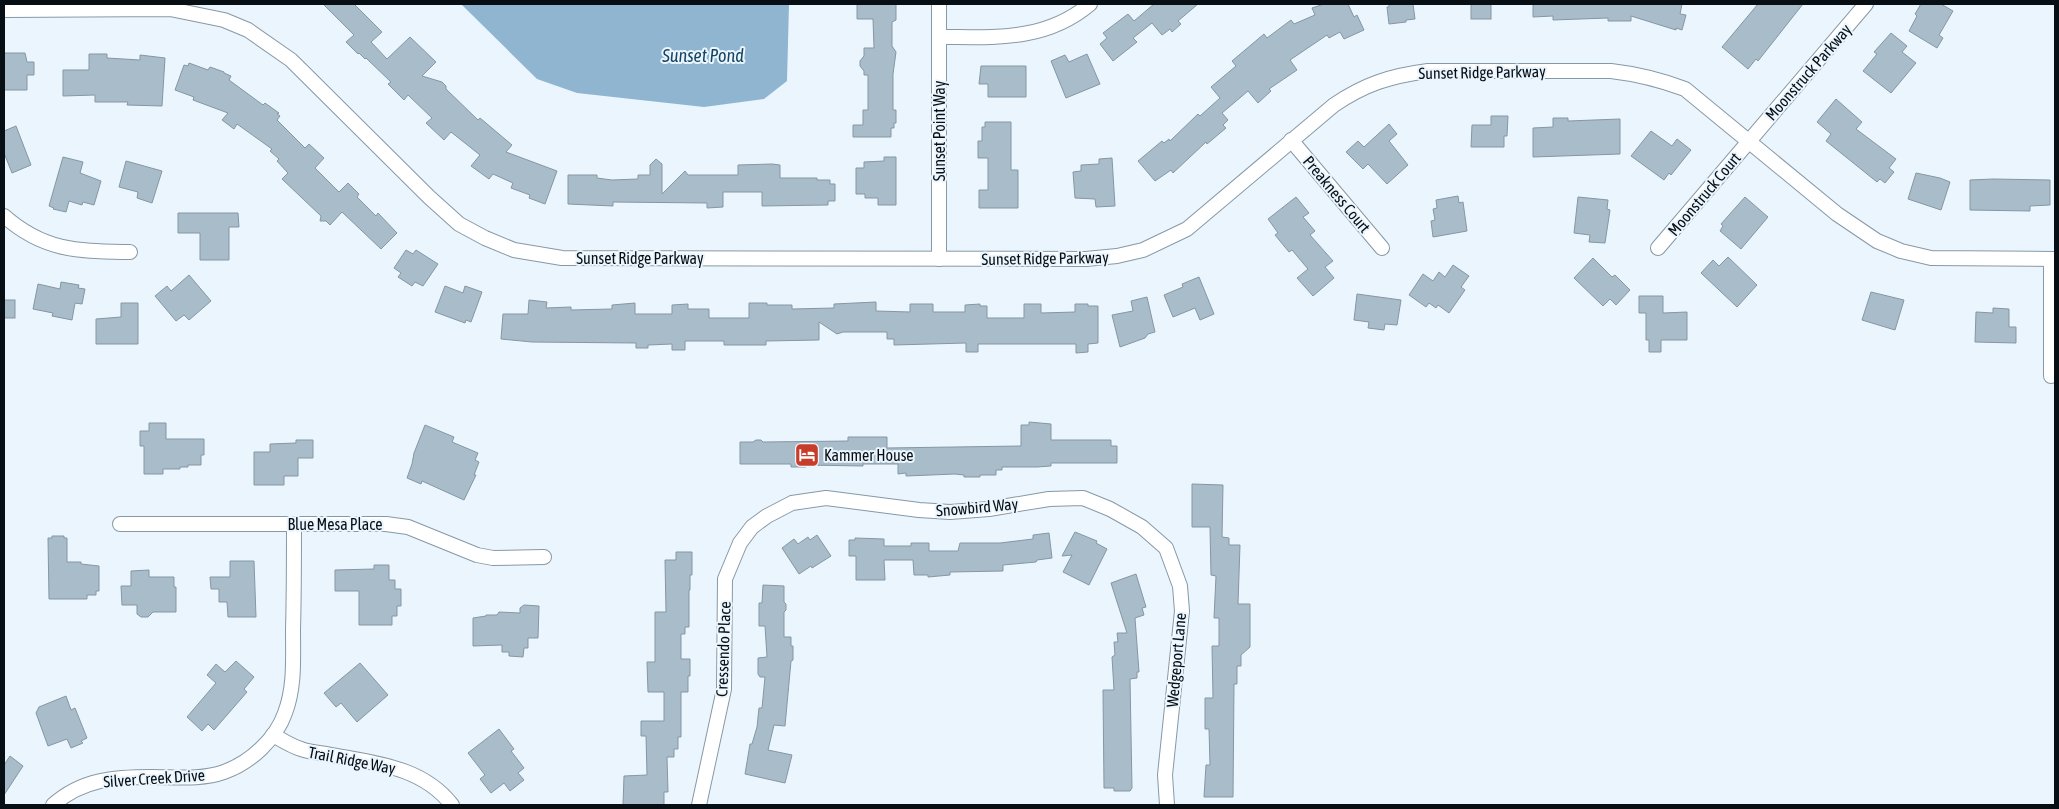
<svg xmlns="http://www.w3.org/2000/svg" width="2059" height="809" viewBox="0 0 2059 809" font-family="'Asap Condensed',sans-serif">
  <rect width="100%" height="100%" fill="#eaf5fe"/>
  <path fill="#8fb5d1" d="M461 4H789L787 81 764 99 704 107 577 93 537 79Z"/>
  <g fill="#a9bcca" stroke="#8597a4">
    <path d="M323 4H354L382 32 371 42 387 59 410 37 436 62 422 76 442 82 446 86V89L478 120 480 118 512 145 506 152 557 171 545 204 529 198 530 195 511 188 513 183 493 174 489 179 471 166 480 155 451 132 444 140 426 123 432 118 408 95 404 100 388 84 391 82 366 58 365 59 359 53 358 54 346 42 354 35Z"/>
    <path d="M857 4H896V20L892 22V46L896 52 893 74V110H896V123H894V128H891V137H853V125H863V110H868V75H864V71L860 66V61L864 56V48H874L873 19H857Z"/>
    <path d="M1154 4H1198L1178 21 1181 24 1172 32 1170 29 1162 35 1152 23 1133 38 1137 42 1113 61 1100 44 1107 38 1103 33 1128 14 1134 21Z"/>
    <path d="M1324 4H1348L1354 17 1357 15 1364 30 1344 39 1340 32 1329 38 1327 35 1290 60 1297 70 1269 89 1271 91 1258 103 1248 91 1222 113 1228 120 1223 125 1226 128 1207 144 1206 142 1173 173 1171 170 1155 181 1138 161 1162 141 1164 143 1169 139 1170 141 1198 114 1200 116 1220 98 1211 87 1236 66 1232 61 1264 34 1267 38 1291 20 1294 24 1315 15 1312 8Z"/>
    <path d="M1389 4H1413L1415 19 1406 20V22L1389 24 1387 7H1389Z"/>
    <rect x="1471" y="4" width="20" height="15"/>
    <path d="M1533 4H1682L1680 14 1686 15 1682 30 1676 28V30L1631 16V21H1608V18L1553 20V16L1533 17Z"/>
    <path d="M1758 4H1803L1758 61 1756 59 1748 69 1722 47Z"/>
    <path d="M1921 4H1941L1953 11 1939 35 1943 38 1937 48 1909 31 1917 16 1915 14Z"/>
    <path d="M1891 33 1907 46 1902 52 1916 63 1891 93 1863 71 1877 54 1874 52Z"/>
    <path d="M4 53H25L27 62H34V75H27V90H4Z"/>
    <path d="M89 54H107V58L140 60V55L165 58 162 106 127 105 128 102H95V95L63 96V70H89Z"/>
    <path d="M1087 54 1100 84 1066 98 1051 61 1065 55 1069 62Z"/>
    <path d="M189 63 208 70 210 67 224 72V73L231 76 229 80 263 105 265 103 279 113 277 114 280 116 277 120 305 148 309 144 324 158 315 168 339 192 348 183 359 194 357 197 376 216 378 213 397 233 381 249 342 212 330 225 326 221H320L321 216 282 179 288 173 277 161 279 159 270 151 272 149 237 124 234 129 222 120 228 113 193 100 194 97 175 90 184 65 188 66Z"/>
    <path d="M981 66H1026V97H988V84H979Z"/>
    <path d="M1836 99 1862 122 1856 129 1896 159 1889 168 1894 172 1885 183 1880 179 1877 182 1826 141 1831 134 1817 122Z"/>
    <path d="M1491 116H1508L1507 136H1504V147H1471L1472 125H1491Z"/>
    <path d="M1553 118H1568V121L1620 119V154L1533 157V128L1553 127Z"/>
    <path d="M985 122H1011V170H1018V208H979V190H988V158H978V141H982V127H985Z"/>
    <path d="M1389 124 1397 134 1389 141 1408 165 1387 184 1368 164 1363 169 1346 152 1358 141 1364 147Z"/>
    <path d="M16 126 31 165 12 173 4 153V131Z"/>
    <path d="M1651 131 1672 146 1677 139 1691 150 1671 175 1669 173 1664 180 1631 156Z"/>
    <path d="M63 157 83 162 80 173 101 181 94 205 83 202 82 205 69 201 66 212 53 209 54 208 49 206Z"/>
    <path d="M884 157H896V205H878V198H865V194H856V168H864V162L884 161Z"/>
    <path d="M1112 158 1115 206 1096 207 1095 199 1075 198 1073 172 1081 171V165L1099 164V159Z"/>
    <path d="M656 159 662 164V194L685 171 688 175H738V165L772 164 780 165V178H817V180H830V184H835V201H828V205L762 206V192H723V207L707 208V203L613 202V206L568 204V175H597V178L612 180 638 179V175H650V165Z"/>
    <path d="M126 161 162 171 152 203 137 198 138 192 119 187Z"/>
    <path d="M1916 173 1940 178 1950 182 1941 210 1908 199Z"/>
    <path d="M1993 179 2050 180V205L2030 206V211L1970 210V180Z"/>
    <path d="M1458 196 1459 203 1463 202 1467 231 1433 237 1431 221 1435 220 1433 209 1437 208 1436 200Z"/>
    <path d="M1296 197 1309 213 1303 217 1315 231 1310 235 1333 261 1325 267 1334 278 1313 296 1297 278 1308 269 1292 250 1289 252 1275 235 1278 233 1268 219Z"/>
    <path d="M1578 197 1608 200 1607 209 1610 210 1605 243 1589 242 1590 235 1574 233Z"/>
    <path d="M1745 197 1768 217 1741 249 1720 231 1723 226 1721 224Z"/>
    <path d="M178 213H238L239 227H229V260H200V233H178Z"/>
    <path d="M406 250 413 254 416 250 438 264 423 286 415 282 412 286 398 277 401 273 394 268Z"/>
    <path d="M1728 257 1757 285 1737 307 1701 273 1713 260 1719 266Z"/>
    <path d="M1593 258 1612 277 1615 275 1630 290 1616 305 1610 299 1603 306 1574 278Z"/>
    <path d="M1453 265 1469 276 1461 287 1465 290 1449 313 1438 305 1436 308 1429 303 1426 307 1409 295 1423 274 1433 281 1439 272 1445 277Z"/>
    <path d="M189 275 211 301 189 320 184 315 176 321 155 296 167 286 171 291Z"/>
    <path d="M1199 277 1214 314 1200 320 1195 308 1173 317 1164 295 1183 287 1182 284Z"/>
    <path d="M61 282 79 285 78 288 85 289 82 304 75 303 72 320 52 316 53 313 33 309 38 284 60 289Z"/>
    <path d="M445 286 463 293 465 286 482 292 471 322 466 320 465 323 435 312Z"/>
    <path d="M1871 292 1904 300 1895 330 1862 320Z"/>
    <path d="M1357 294 1401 300 1397 325 1385 324 1384 330 1368 328 1369 322 1354 320Z"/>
    <path d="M1639 296H1663V313L1687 312V340H1661V352H1649V340H1646V313H1639Z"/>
    <path d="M1147 297 1155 332 1148 334 1145 338 1120 347 1112 315 1133 311 1131 301Z"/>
    <rect x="4" y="300" width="11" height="18"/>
    <path d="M529 300 547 302 546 308 571 307V310L612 309V305L635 303V314H672V305L688 304V309H709V318H749V303H767V305H792V309L834 308V304L876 302V311L910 312V304H933V312H965V305L980 304V306H987V318H1024V304H1041V313L1075 312V304H1088V306H1098V343L1088 344V352L1076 353V344H978V352H966V343L894 345V339H887V332H843L837 334 819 322V340L766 341V345H724V341H685V350H672V344L648 345V348H636V343L532 342 501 339 503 314H528Z"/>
    <path d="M121 303H138V344H96V319L121 317Z"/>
    <path d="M1993 308 2009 309V327H2016V343L1975 342 1976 312 1993 313Z"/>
    <path d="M1029 422 1051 424V440H1111V446H1117V463H1051V466L1037 467H1002V470H996V475H980V477H964V475L955 474 906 476V473L898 474V464H863V466L806 465V467H791V464H740V442H753L756 440H761L763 442 848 441V437H887V448L1021 446V425H1029Z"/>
    <path d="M149 423H166V439H204V455H201V465H188V467H180V469H163V474H144V446H140V431H149Z"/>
    <path d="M425 425 454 437 452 442 478 453 475 460 479 462 474 475H476L464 500 422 481 421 484 407 478 412 464 414 453Z"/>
    <path d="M296 440H313V458H298V476H284V485H254V452H270V444L296 443Z"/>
    <path d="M1192 484 1223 485 1222 537 1229 538V545H1240L1238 604H1250V647L1241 655V666H1237V684H1234L1233 797H1204L1206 765H1210L1209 729H1205V698H1213L1212 646H1219V618H1214L1216 576 1211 575 1210 527H1192Z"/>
    <path d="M1075 532 1097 541 1096 543 1107 549 1089 585 1063 572 1072 555 1062 556Z"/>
    <path d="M1049 533 1052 558 1037 560 1036 562 1003 565V571L950 572V575L928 577V575H914L913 560H884L885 580H856V556H849V540H855V538L884 539V546H911V543H929V551H958L960 543H1000L1033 539V535Z"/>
    <path d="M817 535 831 556 812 568 811 566 799 574 782 548 794 539 798 544 808 537 810 540Z"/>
    <path d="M52 536H64V538H67V562H81V564L99 566V591H96V595H87V599H49L48 538H52Z"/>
    <path d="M676 552H692V575H690V590H689V627H685V634H681V659H690V676H688V692H681V737H678V749H674V757H667L668 792H664V805H623L624 776 647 775 646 736H641V721H664V692H648L647 662H655V612H666L665 560H676Z"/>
    <path d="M230 561H254L256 617H228L227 602H219V589H211L210 577H230Z"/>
    <path d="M374 565H389V580H395V589H401V606H397V616H392V625H359V591H335V570L374 569Z"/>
    <path d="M149 570V577H174V587H176V612H153L148 617H141L137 614V605H122L121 586H131V571Z"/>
    <path d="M1136 574 1146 607 1142 608 1144 615 1135 618 1139 672H1137V678L1130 679 1132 788 1130 791H1114V788H1104L1103 690H1114L1112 657 1115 655 1114 642H1118L1117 633H1127L1111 583Z"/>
    <path d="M763 585 784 586V602L786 604V610L784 612V637H791V646H793V660L791 661 785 726 774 725 768 750 792 755 785 783 745 774 750 744H752L757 727 759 708H762L765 677H760L758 674V658L767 657 765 626H759V603H762Z"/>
    <path d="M524 605 539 606 538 638H528V648H524L523 657 509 656V652H502V645L473 646V618L486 616V615H497L499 612 520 613V608Z"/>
    <path d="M236 661 254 677 244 689 247 692 214 730 208 724 202 731 187 717 216 683 207 675 216 664 225 672Z"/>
    <path d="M360 663 388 695 357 722 341 703 336 707 324 693Z"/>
    <path d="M66 696 71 710 75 708 87 738 81 741 83 743 71 748 67 739 48 746 36 713 39 707Z"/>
    <path d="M499 729 514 749 511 751 524 768 518 773 524 780 510 791 504 783 491 793 480 779 485 775 468 753Z"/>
    <path d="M10 756 23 766 4 795V765Z"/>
  </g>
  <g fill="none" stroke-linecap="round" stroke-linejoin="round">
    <defs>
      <g id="minor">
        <path d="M939 4V259"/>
        <path d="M4 10 170 9 224 20 248 30 291 60 429 197 459 224 485 238 514 250 562 258 1086 259 1117 256 1143 250 1187 229 1334 105C1365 84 1390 76 1428 71H1611C1637 74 1661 80 1685 89L1837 214 1877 241 1901 251 1931 258 2055 259"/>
        <path d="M939 37C994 37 1045 42 1090 4"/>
        <path d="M1291 140 1382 248"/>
        <path d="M4 216C45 252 79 251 130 252"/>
        <path d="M1658 248 1866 4"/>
        <path d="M2051 376V259"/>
        <path d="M120 524H386L408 527 477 555 493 558 544 557"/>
        <path d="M273 735C282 740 291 746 301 749 309 752 319 753 327 754 373 763 422 766 452 805"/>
        <path d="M53 805C82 779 115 777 152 777 175 777 202 780 224 772 250 763 276 739 285 713 295 687 293 658 293 630 294 595 294 560 294 524"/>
        <path d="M699 805 724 689 725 579 740 543 752 527 767 516 792 503 826 498 919 510 950 512 989 509 1049 499 1083 498 1110 509 1142 527 1166 548 1180 586 1182 611 1165 775 1167 805"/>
      </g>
    </defs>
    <use href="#minor" stroke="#8799a6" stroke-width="16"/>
    <use href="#minor" stroke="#fff" stroke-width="14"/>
  </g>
  <defs>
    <symbol id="hotel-square" viewBox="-11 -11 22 22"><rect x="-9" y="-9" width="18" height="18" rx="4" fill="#c83c2a" stroke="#eaf5fe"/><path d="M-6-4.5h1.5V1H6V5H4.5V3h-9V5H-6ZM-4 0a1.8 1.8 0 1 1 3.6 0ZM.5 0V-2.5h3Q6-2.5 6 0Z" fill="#fff"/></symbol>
  </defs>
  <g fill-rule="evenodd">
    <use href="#hotel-square" x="793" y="441" width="28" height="28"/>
  </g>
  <g text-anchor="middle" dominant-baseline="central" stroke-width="4" stroke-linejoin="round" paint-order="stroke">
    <g font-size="16" fill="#080f14" stroke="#eaf5fe">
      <text transform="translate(1482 72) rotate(-1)">Sunset Ridge Parkway</text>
      <text transform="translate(1808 72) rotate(-49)">Moonstruck Parkway</text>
      <text transform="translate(939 131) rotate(-90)">Sunset Point Way</text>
      <text transform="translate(1337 194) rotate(50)">Preakness Court</text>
      <text transform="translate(1704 194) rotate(-50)">Moonstruck Court</text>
      <text x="640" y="258">Sunset Ridge Parkway</text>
      <text transform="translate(1045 258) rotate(-1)">Sunset Ridge Parkway</text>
      <text transform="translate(977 507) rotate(-5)">Snowbird Way</text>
      <text x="335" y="524">Blue Mesa Place</text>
      <text transform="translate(723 649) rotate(-88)">Cressendo Place</text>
      <text transform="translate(1176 660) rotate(-85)">Wedgeport Lane</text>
      <text transform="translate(352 760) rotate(11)">Trail Ridge Way</text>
      <text transform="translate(154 778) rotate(-4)">Silver Creek Drive</text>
    </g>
    <g font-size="16" fill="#080f14" stroke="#eaf5fe" text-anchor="start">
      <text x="824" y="455">Kammer House</text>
    </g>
    <g font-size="18" font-style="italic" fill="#154461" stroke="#eaf5fe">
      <text x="703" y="55">Sunset Pond</text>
    </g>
  </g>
  <rect width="2059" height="809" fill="none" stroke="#080f14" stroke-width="10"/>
</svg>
